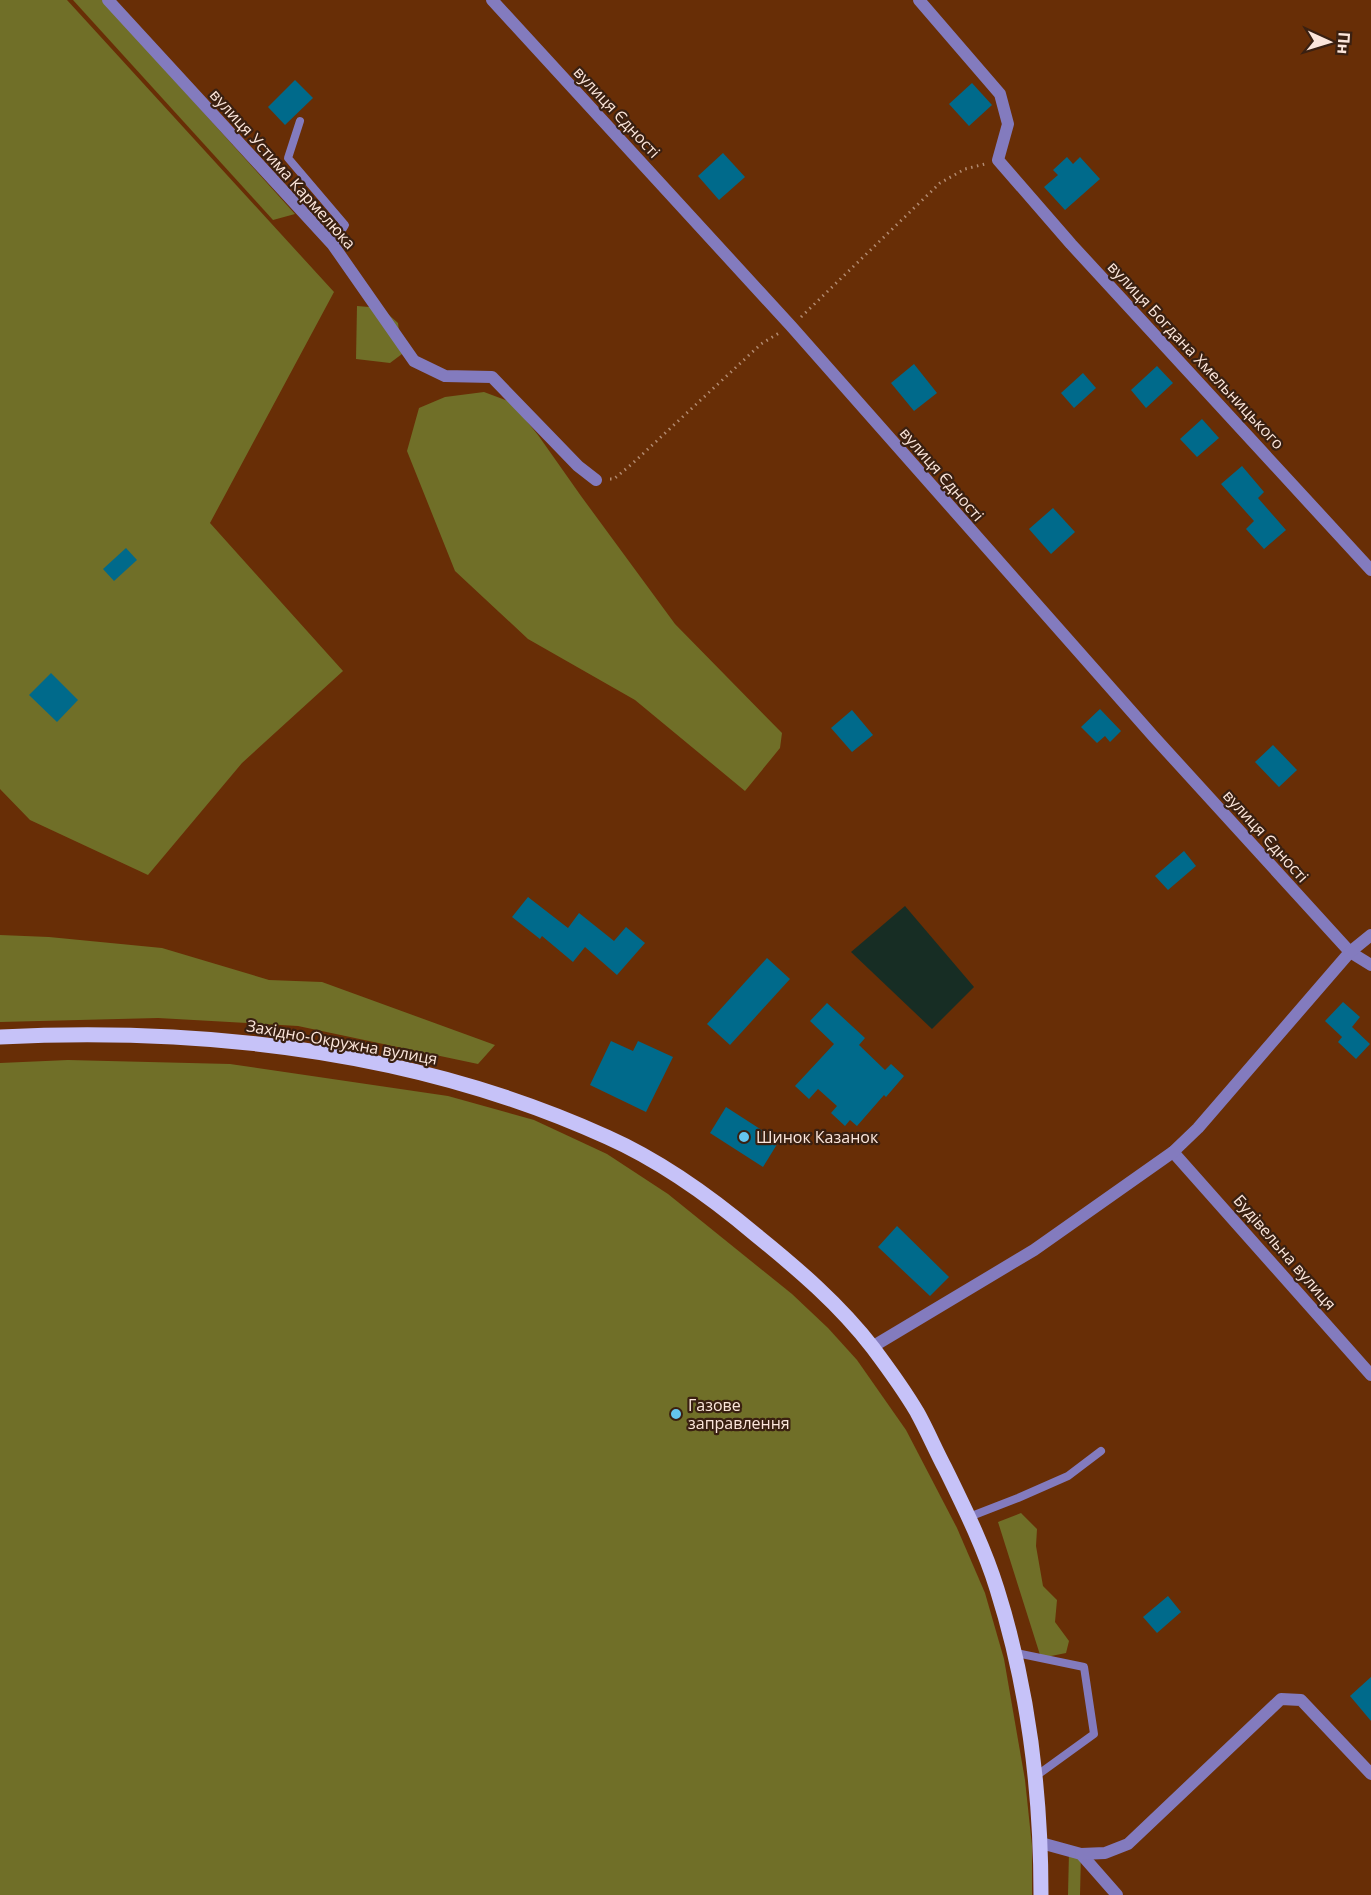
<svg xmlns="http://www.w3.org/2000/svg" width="1371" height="1895" viewBox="0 0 1371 1895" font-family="'Open Sans',sans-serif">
  <rect width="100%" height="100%" fill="#682e06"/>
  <g fill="#706f28">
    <path d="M0 0H67L334 292 210 523 343 671 242 763 148 875 30 820 0 789Z"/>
    <path d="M73 0H102L295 214 273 220Z"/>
    <path d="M357 306 381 308 398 323 402 354 390 363 356 359Z"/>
    <path d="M484 392 511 402 538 435 581 496 675 624 782 733 780 748 745 791 635 700 528 639 455 571 407 451 419 408 445 397Z"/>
    <path d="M0 935 49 937 162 948 269 980 322 982 495 1045 478 1064 298 1026 158 1018 0 1022Z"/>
    <path d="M68 1060 230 1064 448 1096 534 1120 607 1154 668 1194 792 1294 828 1328 857 1360 906 1430 957 1528 985 1593 1004 1659 1025 1780 1032 1846V1895H0V1063Z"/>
    <path d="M1021 1513 1037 1529 1036 1546 1043 1586 1057 1600 1055 1622 1069 1641 1066 1653 1041 1658 998 1522Z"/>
    <path d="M1069 1852 1081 1854 1080 1895H1068Z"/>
  </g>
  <path fill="#172d24" d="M905 906 974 987 932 1029 851 952Z"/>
  <g fill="#006a8b">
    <path d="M295 80 313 98 285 125 268 107Z"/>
    <path d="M972 83 992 105 969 126 949 104Z"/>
    <path d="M723 153 745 177 719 200 698 176Z"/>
    <path d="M1067 157 1073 164 1080 157 1100 179 1065 210 1044 187 1058 175 1053 170Z"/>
    <path d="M914 364 937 393 914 411 891 383Z"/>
    <path d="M1157 366 1173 383 1146 408 1131 390Z"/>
    <path d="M1083 373 1096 388 1074 408 1061 393Z"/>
    <path d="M1202 419 1219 438 1197 457 1180 439Z"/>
    <path d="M1242 466 1264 492 1258 498 1286 530 1264 549 1246 529 1254 521 1221 484Z"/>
    <path d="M1053 508 1075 532 1051 554 1029 529Z"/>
    <path d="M126 548 137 560 114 581 103 569Z"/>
    <path d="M51 673 78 700 57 722 29 695Z"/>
    <path d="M1100 709 1121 731 1110 742 1105 736 1097 743 1081 727Z"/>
    <path d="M852 710 873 735 852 752 831 728Z"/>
    <path d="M1273 745 1297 770 1279 787 1255 762Z"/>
    <path d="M1184 851 1196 866 1168 890 1155 876Z"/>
    <path d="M528 897 568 928 579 913 614 941 626 927 645 943 617 975 585 947 573 962 542 936 540 939 512 917Z"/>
    <path d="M767 958 790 979 730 1045 707 1024Z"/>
    <path d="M1343 1002 1360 1017 1352 1027 1370 1044 1356 1059 1338 1042 1342 1037 1325 1021Z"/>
    <path d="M827 1003 865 1038 859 1045 885 1070 891 1064 904 1076 886 1097 884 1095 857 1126 850 1120 845 1126 831 1113 837 1106 818 1089 809 1099 795 1086 834 1044 810 1021Z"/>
    <path d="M611 1041 633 1051 638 1041 673 1057 646 1112 590 1085Z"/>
    <path d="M726 1107 779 1141 763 1167 710 1133Z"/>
    <path d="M897 1226 949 1277 930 1296 878 1247Z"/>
    <path d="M1168 1596 1181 1612 1157 1633 1143 1617Z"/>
    <path d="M1371 1677V1721L1350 1696Z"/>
  </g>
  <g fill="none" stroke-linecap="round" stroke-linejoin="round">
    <g stroke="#b28a70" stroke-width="3" stroke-dasharray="1.5 4.5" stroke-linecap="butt">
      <path d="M801 317 940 183 965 169 985 164"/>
      <path d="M610 479H614L633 463 761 344 779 333"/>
    </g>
    <g stroke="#837bbe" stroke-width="8">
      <path d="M300 121 288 158 345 225 333 245"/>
      <path d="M969 1517 1018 1498 1068 1476 1101 1451"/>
      <path d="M1016 1653 1084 1667 1094 1734 1036 1776"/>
    </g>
    <g stroke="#837bbe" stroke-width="12">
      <path d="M108 0 333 245 414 361 445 376 492 377 578 466 596 480"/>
      <path d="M492 0 791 326 1154 737 1350 952 1371 965"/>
      <path d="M919 0 1000 94 1008 124 998 160 1071 244 1371 570"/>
      <path d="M1173 1152 1371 1375"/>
      <path d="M872 1347 1034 1250 1173 1152 1198 1128 1350 952 1371 935"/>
      <path d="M1041 1843 1081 1854 1117 1895"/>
      <path d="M1081 1854 1105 1853 1128 1844 1281 1699 1301 1700 1371 1774"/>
    </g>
    <path stroke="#c6c2f8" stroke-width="15" d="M0 1037C206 1027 418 1051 607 1137 661 1161 711 1197 756 1235 798 1269 840 1305 873 1348 888 1368 904 1390 917 1412 927 1430 935 1449 945 1468 964 1507 984 1547 997 1589 1028 1687 1041 1792 1041 1895"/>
  </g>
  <g fill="#64c5ee" stroke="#3a2011" stroke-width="2">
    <circle cx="744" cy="1137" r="6"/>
    <circle cx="676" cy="1414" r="6"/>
  </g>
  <g text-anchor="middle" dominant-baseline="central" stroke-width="4.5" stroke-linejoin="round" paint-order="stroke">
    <g font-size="16" fill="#fce6db" stroke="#3a2011">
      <text transform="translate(617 112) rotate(47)">вулиця Єдності</text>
      <text transform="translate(283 169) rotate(48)">вулиця Устима Кармелюка</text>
      <text transform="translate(1196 355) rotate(47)">вулиця Богдана Хмельницького</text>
      <text transform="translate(942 474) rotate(49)">вулиця Єдності</text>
      <text transform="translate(1266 836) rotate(48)">вулиця Єдності</text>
      <text transform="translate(342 1042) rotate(10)">Західно-Окружна вулиця</text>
      <text transform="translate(1285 1252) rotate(49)">Будівельна вулиця</text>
    </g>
    <g font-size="16" fill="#fce6db" stroke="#3a2011" text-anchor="start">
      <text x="756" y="1137">Шинок Казанок</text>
      <text x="688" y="1405">Газове<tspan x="688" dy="18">заправлення</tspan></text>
    </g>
  </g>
  <g transform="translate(1329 42) rotate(94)" stroke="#3a2011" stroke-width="4.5" paint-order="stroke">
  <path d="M0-4.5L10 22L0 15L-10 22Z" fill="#fce6db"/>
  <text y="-9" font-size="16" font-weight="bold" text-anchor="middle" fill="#fce6db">Пн</text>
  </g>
</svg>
